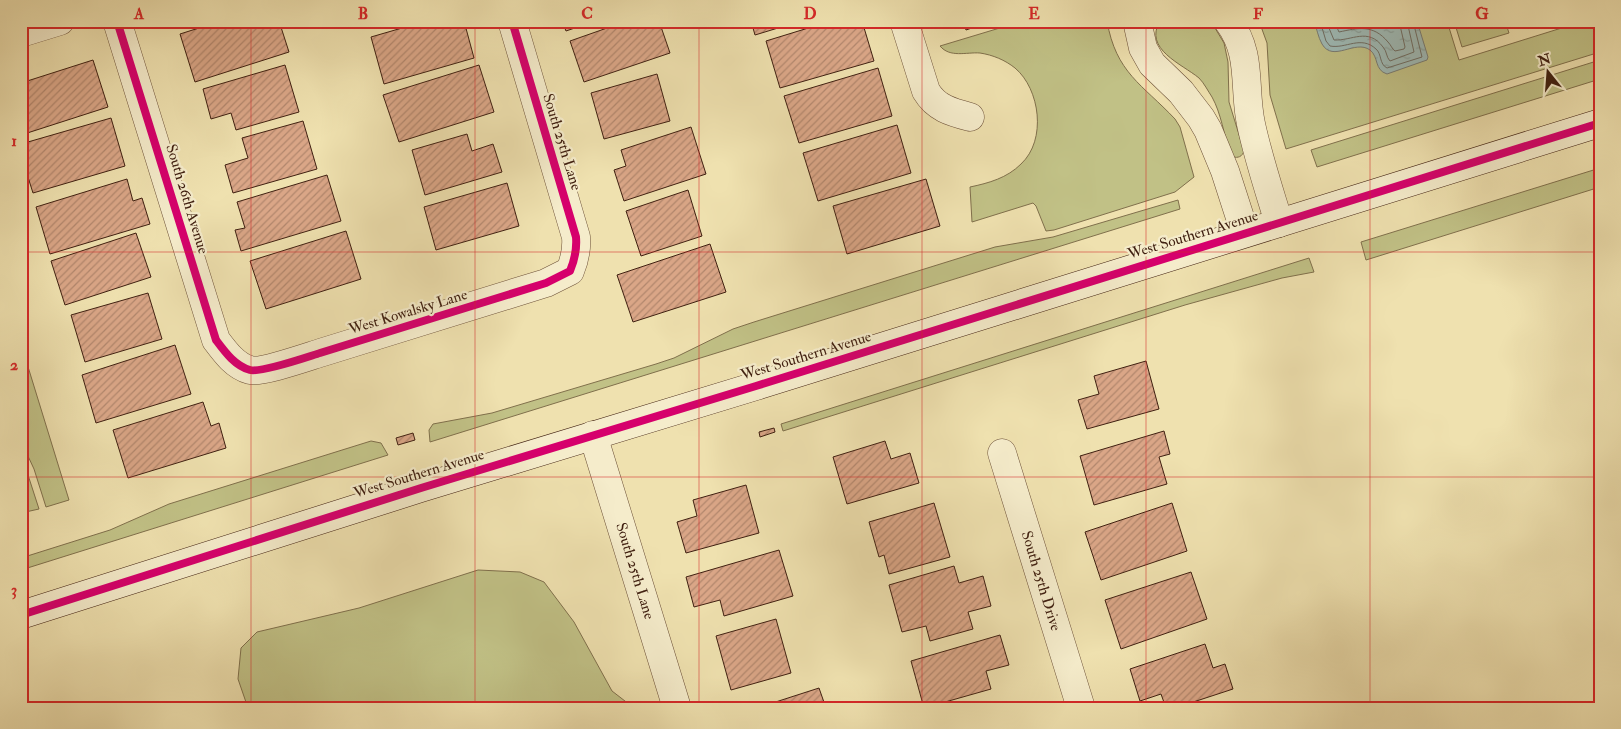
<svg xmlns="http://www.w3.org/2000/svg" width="1621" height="729" viewBox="0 0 1621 729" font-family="'IM FELL Double Pica',serif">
  <defs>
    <pattern id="water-ripples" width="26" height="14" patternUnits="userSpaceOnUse" patternTransform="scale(1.25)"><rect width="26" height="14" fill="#9fbbb7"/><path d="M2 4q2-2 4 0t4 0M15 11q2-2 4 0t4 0" fill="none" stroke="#8aa09c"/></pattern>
    <pattern id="building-hatch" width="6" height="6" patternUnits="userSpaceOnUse" patternTransform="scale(1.25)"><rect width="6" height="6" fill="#daa687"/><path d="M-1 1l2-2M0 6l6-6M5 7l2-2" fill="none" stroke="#b2876d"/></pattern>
  </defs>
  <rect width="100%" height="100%" fill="#efe1af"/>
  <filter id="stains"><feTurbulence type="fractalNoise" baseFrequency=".004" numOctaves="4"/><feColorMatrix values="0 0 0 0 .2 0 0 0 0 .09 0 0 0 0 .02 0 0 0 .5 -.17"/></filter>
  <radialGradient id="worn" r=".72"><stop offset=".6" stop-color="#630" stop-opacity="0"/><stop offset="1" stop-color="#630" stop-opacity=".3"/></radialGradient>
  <g fill="#c1c186" stroke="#80704c">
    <path d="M1023 21H1107C1116 73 1142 84 1175 119L1180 127 1194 177 1175 192 1054 230 1046 231 1036 206 1033 203 972 222 970 187C989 183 1007 178 1021 164 1047 140 1040 89 1015 68 1005 60 993 55 980 53 966 52 950 58 940 46Z"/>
    <path d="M1160 21H1209L1215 28 1224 43 1228 62 1229 102 1244 151C1242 157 1238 158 1233 157L1230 153C1224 135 1221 113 1212 97 1208 91 1204 83 1199 78 1182 64 1143 49 1160 21Z"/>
    <path d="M1259 21H1447L1459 60 1584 21H1600V52L1286 149 1270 95 1267 43Z"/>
    <path d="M1454 21H1505L1509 33 1462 47Z"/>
    <path d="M1600 60V79L1317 167 1311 150Z"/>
    <path d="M1600 168V187L1366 260 1361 242Z"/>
    <path d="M1178 200 1180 209 430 442 429 430 433 424 492 413 656 364 674 358 733 329 754 322 995 247 1053 237Z"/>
    <path d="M1309 258 1314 272 1282 278 1185 305 783 431 781 424Z"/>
    <path d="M21 344 69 500 46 507 34 469 21 441Z"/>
    <path d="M371 441 381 443 388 455 21 570V558L110 530 169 504Z"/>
    <path d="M21 458 28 475 39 509 21 513Z"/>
    <path d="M478 570 520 572 544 582 574 622 612 691 634 708H248L238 679 241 648 257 632 359 608Z"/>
  </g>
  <path fill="url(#water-ripples)" stroke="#797d75" d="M1314 21H1417L1428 57 1427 60 1387 74C1374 70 1379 57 1370 50 1355 39 1333 63 1322 44 1318 37 1317 29 1314 21Z"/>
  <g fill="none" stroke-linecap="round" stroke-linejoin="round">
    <g stroke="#706e64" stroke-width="1">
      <path d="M1320 21 1326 41 1330 46C1346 49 1361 35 1376 49 1382 54 1379 64 1387 68L1422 57 1413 21"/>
      <path d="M1326 21 1334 40C1352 41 1368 27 1383 47 1387 51 1386 57 1390 61L1414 52 1407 21"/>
      <path d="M1334 21 1339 32C1358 28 1373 24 1388 42 1391 45 1392 49 1395 51L1404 49 1405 47 1399 21"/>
    </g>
  </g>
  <g fill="url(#building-hatch)" stroke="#402011">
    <path d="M221 21H279L289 52 195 82 180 34Z"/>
    <path d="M362 21H388L364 28Z"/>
    <path d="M426 21H464L474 58 384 84 371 37Z"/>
    <path d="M562 21H595L566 31Z"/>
    <path d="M627 21H659L670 53 584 82 570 41Z"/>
    <path d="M751 21H801L755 35Z"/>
    <path d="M831 21H862L874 61 780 88 766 41Z"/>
    <path d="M963 21H992L966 30Z"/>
    <path d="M93 60 108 107 21 135V83Z"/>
    <path d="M285 65 299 112 236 130 231 113 211 119 203 89Z"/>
    <path d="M479 65 494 112 399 142 383 95Z"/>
    <path d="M878 68 892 116 799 143 784 96Z"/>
    <path d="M657 74 670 121 604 139 591 93Z"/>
    <path d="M111 118 125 166 33 193 21 155V144Z"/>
    <path d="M303 121 317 169 233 193 225 165 248 158 242 138Z"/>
    <path d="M897 125 911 173 818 201 803 153Z"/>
    <path d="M691 127 706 174 624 201 614 170 626 166 621 150Z"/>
    <path d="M467 134 472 151 493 144 502 172 425 195 412 150Z"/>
    <path d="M327 175 341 221 241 251 235 230 245 228 237 202Z"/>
    <path d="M127 179 133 201 142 198 150 224 50 254 36 207Z"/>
    <path d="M926 179 940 226 847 254 833 206Z"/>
    <path d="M507 183 519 226 436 250 424 207Z"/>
    <path d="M688 190 702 236 641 256 626 211Z"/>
    <path d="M346 231 361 279 266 309 250 261Z"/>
    <path d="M136 233 151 277 65 305 51 261Z"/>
    <path d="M710 244 726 292 633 322 617 275Z"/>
    <path d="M148 293 162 339 85 362 71 315Z"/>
    <path d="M175 345 191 394 96 423 82 375Z"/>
    <path d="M1146 361 1159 409 1087 429 1078 400 1099 394 1094 376Z"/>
    <path d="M203 402 211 426 219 423 226 448 128 478 113 430Z"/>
    <path d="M774 428 775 432 760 437 759 432Z"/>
    <path d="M1164 431 1170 454 1159 457 1167 484 1094 505 1080 456Z"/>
    <path d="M413 433 415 440 398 445 396 438Z"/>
    <path d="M885 441 891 459 910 453 919 483 847 504 833 457Z"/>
    <path d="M746 485 759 533 686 553 677 522 697 516 693 500Z"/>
    <path d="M934 503 950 557 889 574 884 555 879 557 869 522Z"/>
    <path d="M1172 503 1187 551 1101 580 1085 532Z"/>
    <path d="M779 550 793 596 724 616 720 600 694 607 686 577Z"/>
    <path d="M954 566 959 583 983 576 991 606 968 612 973 629 930 641 926 626 902 632 889 585Z"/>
    <path d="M1191 572 1207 619 1121 649 1105 600Z"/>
    <path d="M776 619 791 673 731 690 716 636Z"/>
    <path d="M1000 635 1009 665 986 671 991 689 924 708 911 661Z"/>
    <path d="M1205 644 1213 668 1225 664 1233 689 1175 708H1166L1161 694 1140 701 1130 669Z"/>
    <path d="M819 688 826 708H757Z"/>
  </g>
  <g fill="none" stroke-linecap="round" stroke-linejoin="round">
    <defs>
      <g id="minor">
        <path d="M117 21 216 340C225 352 235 366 250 370 261 373 307 357 320 353 396 330 471 306 546 283L570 271C575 259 577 249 576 237L512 21"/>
        <path d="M904 21 926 91C936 108 951 112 970 117"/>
        <path d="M1137 21 1143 48 1152 64 1181 92 1201 118 1208 130 1225 171 1245 233"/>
        <path d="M1228 21C1253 54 1243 87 1251 124 1258 157 1269 190 1279 223"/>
        <path d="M21 33 60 21"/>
        <path d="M593 435 677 708"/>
        <path d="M1002 453 1081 708"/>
      </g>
      <path id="secondary" d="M21 615 421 488 756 386 1600 123"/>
    </defs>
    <use href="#minor" stroke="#6c5038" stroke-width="29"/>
    <use href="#secondary" stroke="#402011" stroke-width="29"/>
    <use href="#minor" stroke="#f5eccb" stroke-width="28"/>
    <use href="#secondary" stroke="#f5eccb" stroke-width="28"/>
    <defs>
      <g id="cycleway">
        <path d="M117 21 216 340C225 352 235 366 250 370 261 373 307 357 320 353 396 330 471 306 546 283L570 271C575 259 577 249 576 237L512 21"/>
        <path d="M21 615 421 488 756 386 1600 123"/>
      </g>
    </defs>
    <use href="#cycleway" stroke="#f5eccb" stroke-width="11"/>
    <use href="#cycleway" stroke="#d6006c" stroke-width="8"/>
  </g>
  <path fill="none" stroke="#d62828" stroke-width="1" stroke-opacity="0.55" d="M251 21V708M475 21V708M699 21V708M922 21V708M1146 21V708M1370 21V708M21 252H1600M21 477H1600"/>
  <g text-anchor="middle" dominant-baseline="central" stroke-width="4.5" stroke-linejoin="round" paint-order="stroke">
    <g font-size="15" fill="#402011" stroke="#f5eccb">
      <text transform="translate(562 142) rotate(73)">South 25th Lane</text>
      <text transform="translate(187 199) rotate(73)">South 26th Avenue</text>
      <text transform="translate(1193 235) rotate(-17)">West Southern Avenue</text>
      <text transform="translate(408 312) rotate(-17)">West Kowalsky Lane</text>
      <text transform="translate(806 356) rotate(-17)">West Southern Avenue</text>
      <text transform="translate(419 474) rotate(-17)">West Southern Avenue</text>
      <text transform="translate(635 571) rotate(73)">South 25th Lane</text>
      <text transform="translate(1041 581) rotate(73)">South 25th Drive</text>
    </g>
  </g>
  <rect width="1621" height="729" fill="none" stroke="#efe1af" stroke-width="55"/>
  <g transform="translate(1548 72) rotate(343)" stroke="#f5eccb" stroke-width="4" paint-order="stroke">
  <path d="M0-4L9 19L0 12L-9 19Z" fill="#402011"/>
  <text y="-8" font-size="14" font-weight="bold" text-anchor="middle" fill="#402011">N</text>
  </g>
  <rect x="28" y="28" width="1566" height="674" fill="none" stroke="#d62828" stroke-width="2"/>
  <g font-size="16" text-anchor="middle" font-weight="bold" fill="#d62828">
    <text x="139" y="19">A</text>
    <text x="363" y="19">B</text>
    <text x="587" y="19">C</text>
    <text x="810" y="19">D</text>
    <text x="1034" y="19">E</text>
    <text x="1258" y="19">F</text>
    <text x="1482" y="19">G</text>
    <text x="14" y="146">1</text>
    <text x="14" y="370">2</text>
    <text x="14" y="595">3</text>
  </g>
  <rect width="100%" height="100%" filter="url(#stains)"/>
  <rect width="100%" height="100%" fill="url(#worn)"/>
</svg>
